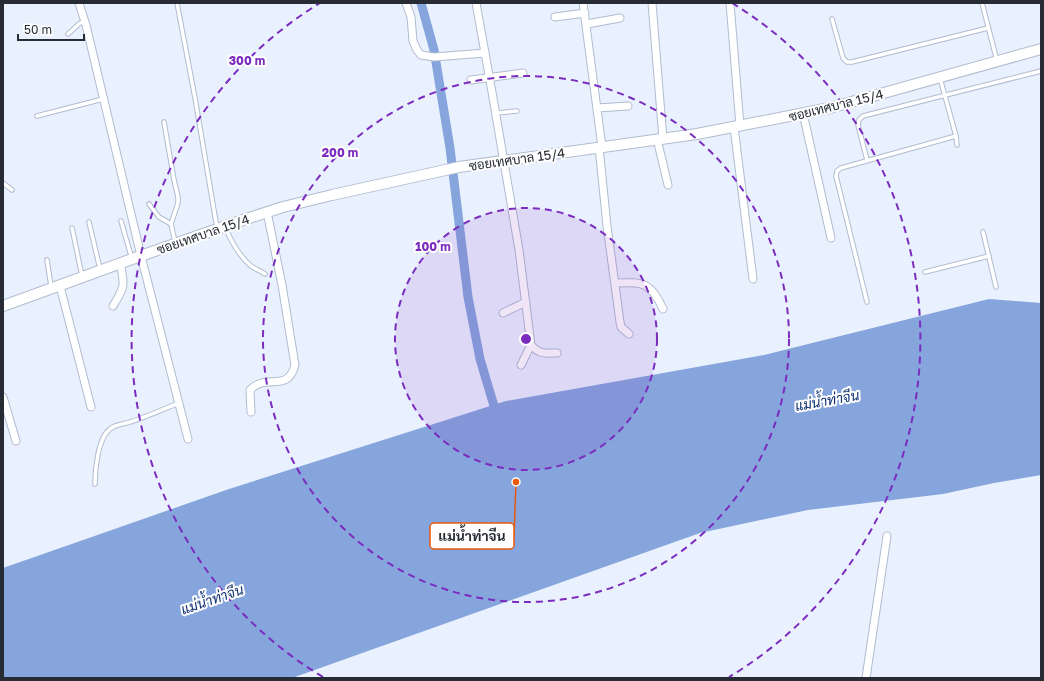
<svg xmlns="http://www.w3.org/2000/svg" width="1044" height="681" viewBox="0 0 1044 681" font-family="'Golos Text',Sarabun,sans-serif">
  <rect width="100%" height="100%" fill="#eaf1fe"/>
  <path fill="#86a5dc" d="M989 299 1041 303V475L994 483 943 494 808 510 700 533 292 678H3V568L229 489 506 401 764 355Z"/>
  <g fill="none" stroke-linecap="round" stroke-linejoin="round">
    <path stroke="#86a5dc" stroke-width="9" d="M421 3 434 50 450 148 468 297 480 359 497 416"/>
    <defs>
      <g id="lane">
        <path d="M177 3 195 98 217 228"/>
        <path d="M982 3 997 61"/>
        <path d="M832 19 843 58 847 62H852L988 28"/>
        <path d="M68 34 80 23 85 21"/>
        <path d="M496 113 517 111"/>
        <path d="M37 116 103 99"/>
        <path d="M164 122 174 180 178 197V203L171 224 175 242"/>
        <path d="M956 136 957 145"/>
        <path d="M867 160 858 125 859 120 863 116 1041 71"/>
        <path d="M3 183 12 190"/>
        <path d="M149 204 159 217 171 224"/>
        <path d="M121 221 132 259"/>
        <path d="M89 222 100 269"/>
        <path d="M225 227C231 241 239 256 251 266 255 269 261 271 265 274"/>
        <path d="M72 228 82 276"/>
        <path d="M983 232 996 287"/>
        <path d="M47 260 51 286"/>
        <path d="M925 272 989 256"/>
        <path d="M867 302 836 176 837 171 841 168 956 136 940 78"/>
        <path d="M95 484C95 469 98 438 110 429 116 424 124 424 130 422 147 417 163 409 179 403"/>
      </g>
      <g id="street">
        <path d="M79 3 86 25 141 256 188 439"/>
        <path d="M406 3 411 17 413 41 417 50 421 55 434 57 485 53"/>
        <path d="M476 3 492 92 519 250 531 345 521 365"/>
        <path d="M583 3 602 147"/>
        <path d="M652 3 663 139"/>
        <path d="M730 3 740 126"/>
        <path d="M555 17 585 13"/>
        <path d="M587 24 620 18"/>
        <path d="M471 80 523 73"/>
        <path d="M597 108 628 106"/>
        <path d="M803 113 831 238"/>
        <path d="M734 127 753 279"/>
        <path d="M657 139 668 185"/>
        <path d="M599 147 607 226 620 322 621 327 629 334"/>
        <path d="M615 283C643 282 651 282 663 309"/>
        <path d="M60 286 91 407"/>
        <path d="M113 306C125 287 125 285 120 263"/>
        <path d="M503 313 526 302"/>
        <path d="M531 345C540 355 545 353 557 353"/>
        <path d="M3 397 16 441"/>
        <path d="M251 412 250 390C267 372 287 394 295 365L282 285 267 212"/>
        <path d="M866 678 887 536"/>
      </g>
      <path id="secondary" d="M3 306 132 259 243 220 283 207 332 195 459 167 697 134 830 108 1041 49"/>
    </defs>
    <use href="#lane" stroke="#b0bccf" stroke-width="5.5"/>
    <use href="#street" stroke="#b0bccf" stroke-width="9"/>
    <use href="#secondary" stroke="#b0bccf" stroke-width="12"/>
    <use href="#lane" stroke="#fff" stroke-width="3.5"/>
    <use href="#street" stroke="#fff" stroke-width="7"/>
    <use href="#secondary" stroke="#fff" stroke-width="10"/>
  </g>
  <circle cx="526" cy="339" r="131" fill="#7b2cbf" fill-opacity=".12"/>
  <g fill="none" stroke="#7b2cbf" stroke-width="2" stroke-dasharray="7 5">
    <circle cx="526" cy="339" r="131"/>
    <circle cx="526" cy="339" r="263"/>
    <path d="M323 677A394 394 0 0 1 320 3M732 3A394 394 0 0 1 729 677"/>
  </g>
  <g text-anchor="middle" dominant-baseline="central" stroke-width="4" stroke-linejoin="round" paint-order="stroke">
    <g font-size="13" fill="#272b33" stroke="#fefefe">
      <text transform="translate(836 105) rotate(-14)">ซอยเทศบาล 15/4</text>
      <text transform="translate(517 159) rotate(-8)">ซอยเทศบาล 15/4</text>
      <text transform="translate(203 234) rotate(-19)">ซอยเทศบาล 15/4</text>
    </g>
    <g font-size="14" font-style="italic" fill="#103272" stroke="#fefefe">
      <text transform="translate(827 400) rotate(-10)">แม่น้ำท่าจีน</text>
      <text transform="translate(212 599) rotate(-19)">แม่น้ำท่าจีน</text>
    </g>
  </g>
  <circle cx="526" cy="339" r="6" fill="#7b2cbf" stroke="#fefefe" stroke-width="2"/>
  <g font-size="12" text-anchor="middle" font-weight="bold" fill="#7b2cbf" stroke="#fefefe" stroke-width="4" stroke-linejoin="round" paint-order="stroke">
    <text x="247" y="65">300 m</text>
    <text x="340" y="157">200 m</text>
    <text x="433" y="251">100 m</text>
  </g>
  <path fill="none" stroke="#e8590c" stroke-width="1.5" d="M516 482L514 536"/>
  <circle fill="#e8590c" stroke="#fefefe" stroke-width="1.5" cx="516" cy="482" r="4"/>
  <rect fill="#fefefe" stroke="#e8590c" stroke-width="1.5" x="430" y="523" width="84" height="26" rx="4"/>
  <g font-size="14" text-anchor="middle" font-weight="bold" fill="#272b33">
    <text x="472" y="541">แม่น้ำท่าจีน</text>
  </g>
  <rect width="1044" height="681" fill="none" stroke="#272b33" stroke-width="8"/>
  <path d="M18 34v6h66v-6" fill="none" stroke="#272b33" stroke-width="2"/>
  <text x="24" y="34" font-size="12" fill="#272b33" stroke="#fefefe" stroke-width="3" paint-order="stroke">50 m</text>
</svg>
